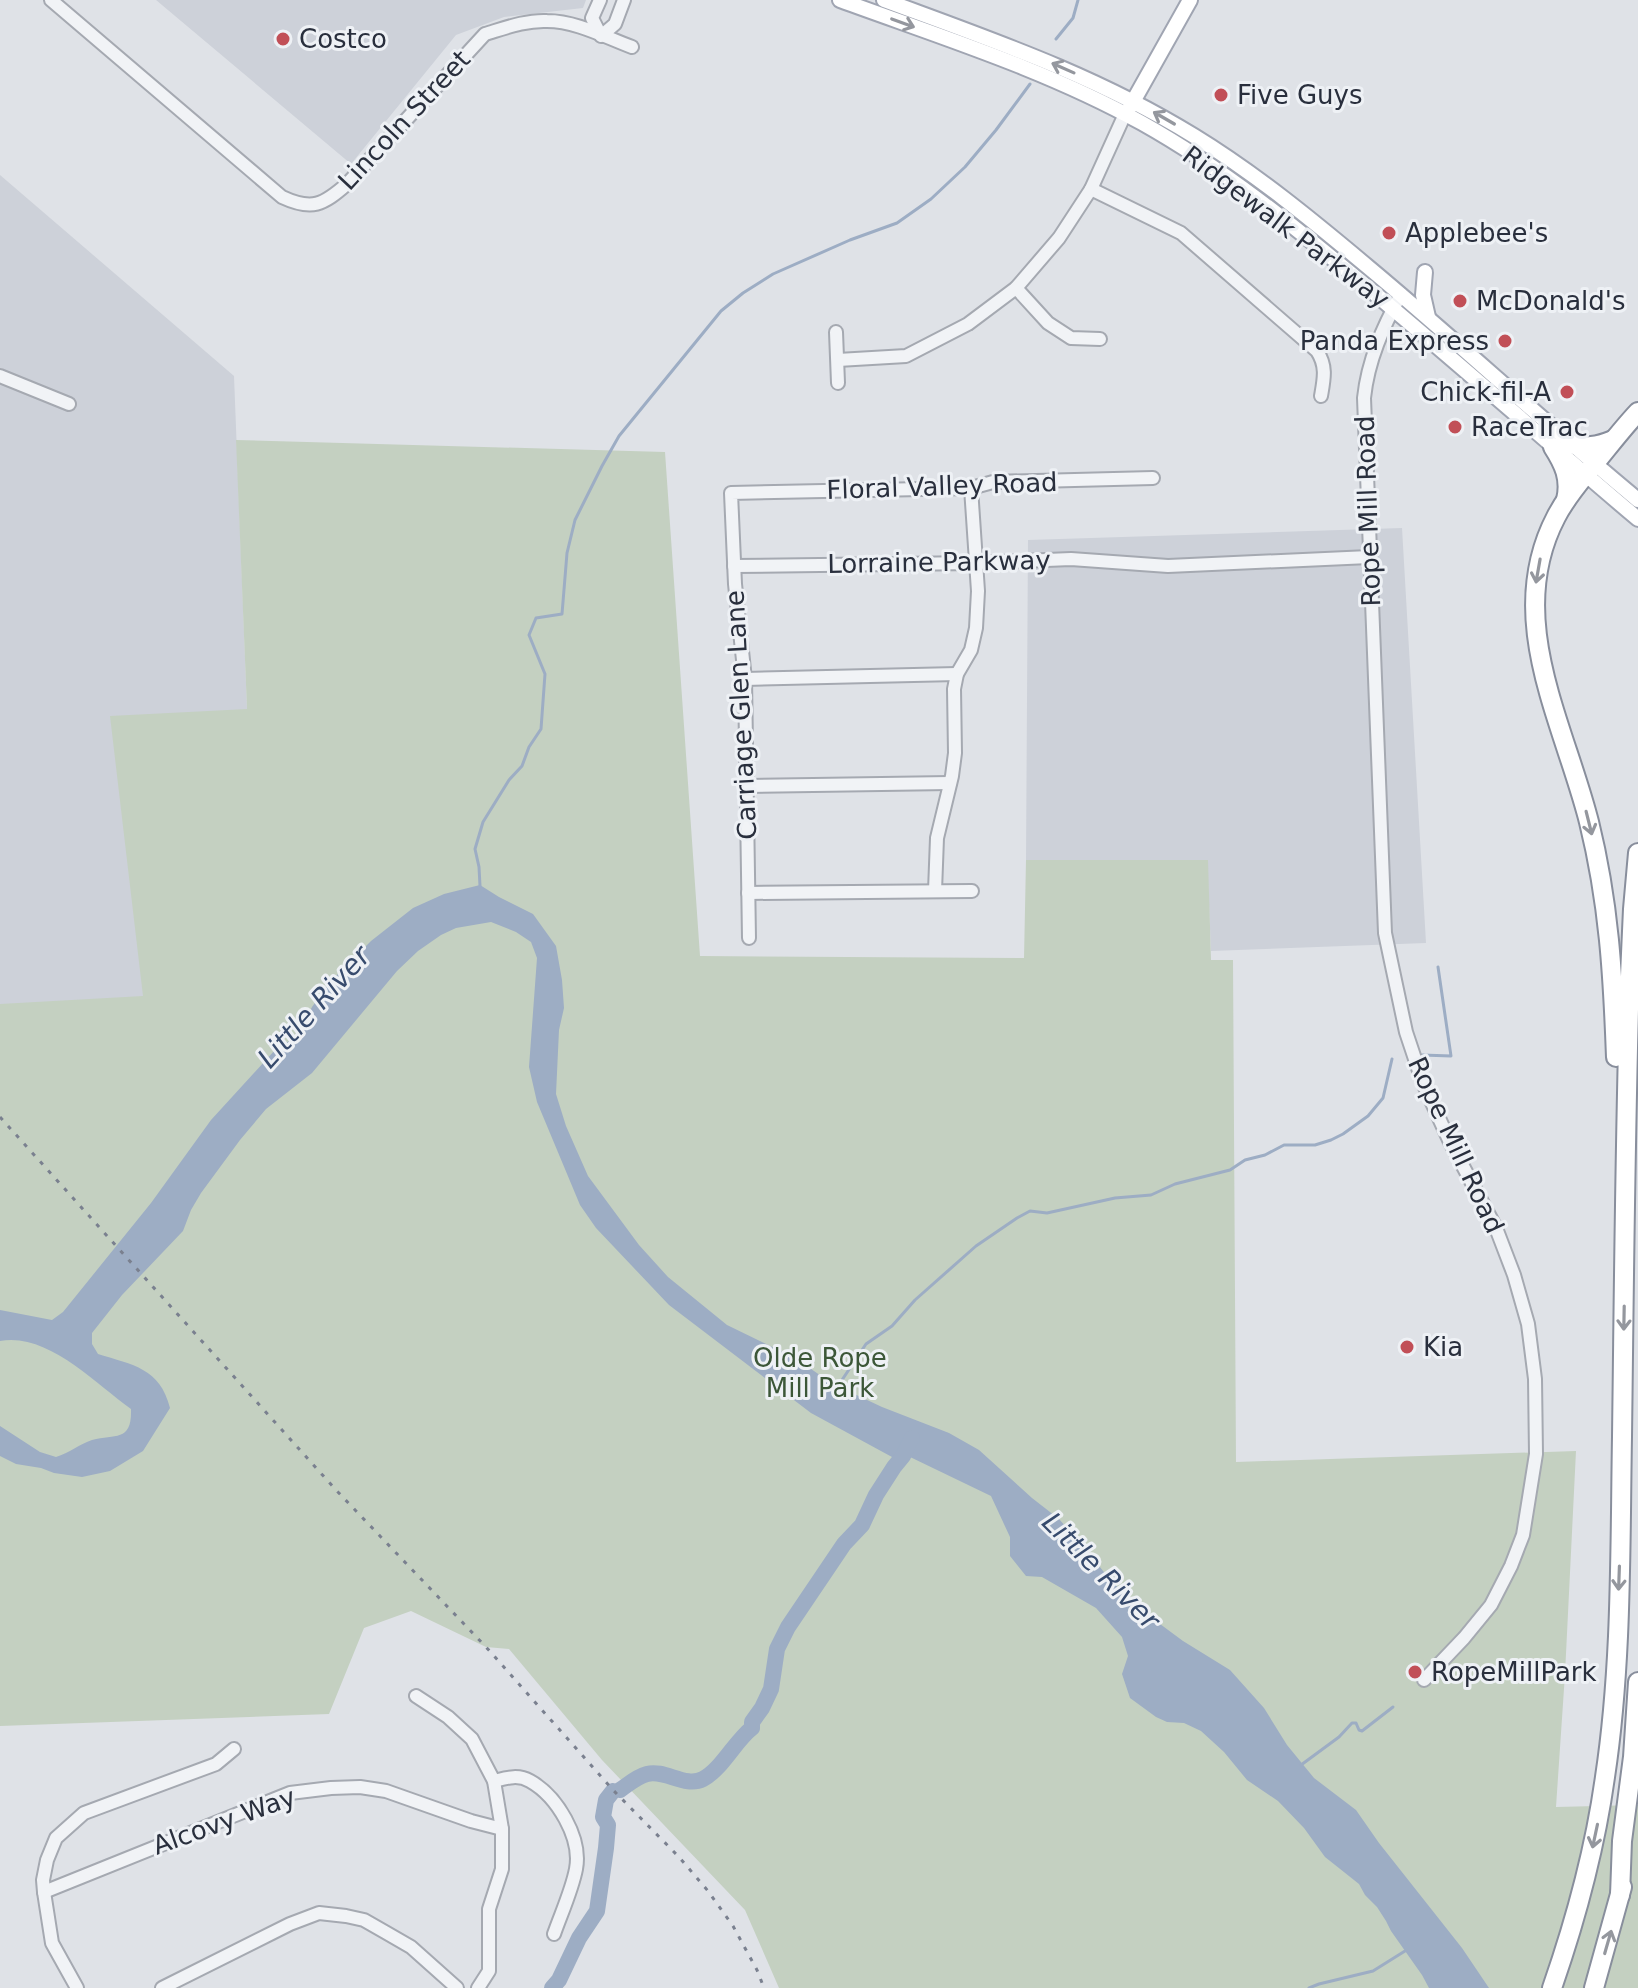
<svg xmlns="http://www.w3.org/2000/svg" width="1638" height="1988" viewBox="0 0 1638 1988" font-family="'DejaVu Sans',sans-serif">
  <rect width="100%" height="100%" fill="#dfe2e7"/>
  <g fill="#cdd1d9">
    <path d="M156 0H586L583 8 504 17 456 35 351 164Z"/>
    <path d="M0 175 234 376 251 812 144 1020 0 1022Z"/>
    <path d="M1402 528 1426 943 1211 951 1207 861 1026 860 1028 540Z"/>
  </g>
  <path fill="#c4d0c1" d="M236 440 665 452 700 956 1024 958 1026 860H1208L1211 960H1233L1236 1462 1576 1451 1565 1674 1556 1807 1638 1805V1988H779L745 1910 602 1760 509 1649 486 1647 411 1611 364 1628 329 1714 0 1726V1004L143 996 110 716 247 709Z"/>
  <path fill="#9dadc4" d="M480 885 499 897 533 914 556 946 562 980 564 1008 559 1030 556 1094 566 1126 588 1176 639 1245 668 1277 727 1325 797 1359 831 1383 882 1407 949 1433 979 1450 1032 1498 1059 1519 1085 1548 1107 1576 1137 1607 1183 1641 1230 1670 1264 1708 1287 1745 1314 1778 1356 1810 1379 1843 1462 1948 1489 1988H1429L1422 1975 1391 1931 1386 1921 1377 1907 1365 1895 1359 1884 1325 1857 1304 1828 1278 1801 1247 1780 1224 1752 1201 1731 1184 1723 1167 1722 1156 1717 1130 1698 1122 1674 1128 1656 1122 1637 1096 1608 1042 1577 1026 1576 1010 1556V1537L991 1496 908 1456 892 1457 811 1413 669 1305 596 1228 580 1205 537 1102 529 1067 537 958 531 942 516 932 491 922 456 928 441 935 418 951 397 971 312 1073 266 1109 240 1140 201 1193 191 1210 183 1231 122 1295 92 1333V1344L98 1354C133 1365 160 1368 170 1408L143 1451 110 1471 82 1477 54 1473 41 1468 16 1464 0 1456V1426L40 1452 56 1457C69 1453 80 1444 92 1440 116 1434 132 1442 131 1409 95 1383 47 1332 0 1341V1310L52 1320 63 1312 151 1203 211 1120 275 1050 297 1036 312 1007 329 983 371 941 413 908 444 894Z"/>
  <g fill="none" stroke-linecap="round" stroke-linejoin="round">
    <g stroke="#9dadc4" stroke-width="3">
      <path d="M1056 39 1073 18 1078 0"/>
      <path d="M480 886 479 867 475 849 483 822 509 780 522 766 529 747 541 729 545 674 529 635 536 618 562 614 567 553 575 520 602 466 619 436 721 311 743 293 773 274 850 240 897 223 931 199 965 167 996 130 1030 84"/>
      <path d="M1422 1055 1451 1056 1438 967"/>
      <path d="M836 1389 866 1344 892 1326 915 1300 976 1246 1017 1218 1030 1211 1047 1213 1115 1198 1151 1195 1175 1184 1230 1170 1245 1160 1265 1155 1284 1145H1315L1331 1140 1343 1134 1368 1116 1383 1098 1392 1059"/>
      <path d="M1301 1765 1339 1737 1352 1723H1356L1359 1730 1362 1731 1393 1707"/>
      <path d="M1309 1988 1319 1984 1373 1971 1405 1951"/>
    </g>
    <g stroke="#9dadc4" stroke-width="16">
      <path d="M620 1790C629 1784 636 1777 647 1774 665 1769 685 1788 703 1779 722 1769 735 1741 752 1728V1722L762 1708 771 1689 777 1649 788 1627 844 1544 862 1525 876 1495 894 1467 903 1456 912 1438"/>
      <path d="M552 1988 559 1980 579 1938 597 1911 606 1848 608 1825 603 1817 606 1800 613 1791"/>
    </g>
    <defs>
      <g id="minor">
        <path d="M51 0 282 197C312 211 323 205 347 184L485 34C505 28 526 20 547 21 576 21 605 37 632 47"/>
        <path d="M600 0 592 18 601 36 615 24 624 0"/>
        <path d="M1091 189 1181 233 1317 351C1327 366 1324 379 1321 396"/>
        <path d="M1016 288 1048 323 1071 338 1100 339"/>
        <path d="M1401 294C1383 327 1368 360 1364 398L1385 933 1406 1032 1423 1083 1449 1140 1496 1228 1514 1275 1528 1324 1535 1379 1536 1454 1523 1535 1511 1566 1491 1605 1464 1638 1424 1680"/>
        <path d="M836 332 838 383"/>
        <path d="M838 360 906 356 968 324 1016 288 1059 238 1091 189 1125 114"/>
        <path d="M0 376 69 404"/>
        <path d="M734 566 975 563 1071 559 1168 566 1369 557"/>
        <path d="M745 679 957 674"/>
        <path d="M746 786 950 783"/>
        <path d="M935 891 937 838 952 776 955 753 954 689 957 674 971 650 976 628 978 591 971 488"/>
        <path d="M748 893 972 891"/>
        <path d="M749 938 745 679 735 584 731 493 971 488 993 482 1153 478"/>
        <path d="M416 1696 448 1717 472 1739 494 1781 502 1829V1869L489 1909V1971L478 1988"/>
        <path d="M494 1781C506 1778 518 1774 530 1781 557 1796 582 1838 576 1869 572 1890 561 1914 554 1934"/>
        <path d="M44 1892 290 1793 331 1788 360 1787 386 1791 471 1821 502 1829"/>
        <path d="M77 1988 52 1943 44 1892 43 1880 47 1860 56 1838 84 1813 216 1764 234 1749"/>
        <path d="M162 1988 290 1924 319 1913 346 1916 364 1920 385 1932 411 1947 457 1988"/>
      </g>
      <g id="major">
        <path d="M840 0C941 37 1047 70 1142 123 1224 169 1295 227 1367 287 1458 363 1547 442 1638 519"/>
        <path d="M884 0C992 40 1095 75 1194 136 1256 174 1312 220 1368 267 1459 343 1546 424 1638 500"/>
        <path d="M1130 107 1190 0"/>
        <path d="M1425 272 1423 295 1428 317"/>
      </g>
      <g id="highway">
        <path d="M1569 443C1585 449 1598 446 1613 440"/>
        <path d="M1553 447C1564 464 1571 479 1566 500"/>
        <path d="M1616 1057C1613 975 1609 903 1589 822 1564 723 1503 618 1556 517 1565 499 1578 484 1591 468 1607 449 1621 430 1638 412"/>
        <path d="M1620 1895 1622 1841 1633 1757 1638 1682"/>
        <path d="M1552 1988C1576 1919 1595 1849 1605 1777 1622 1665 1620 1550 1622 1437 1624 1284 1625 1130 1630 976L1633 909 1638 853"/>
        <path d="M1594 1988 1622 1887"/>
      </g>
    </defs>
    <use href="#minor" stroke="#a5a9b1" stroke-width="16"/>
    <use href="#major" stroke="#a0a5b2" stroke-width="18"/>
    <use href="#highway" stroke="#888e9c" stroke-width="22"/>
    <use href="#minor" stroke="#f1f3f6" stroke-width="12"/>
    <use href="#major" stroke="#fff" stroke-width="14"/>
    <use href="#highway" stroke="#fff" stroke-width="18"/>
    <path stroke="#7a808f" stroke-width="3" stroke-dasharray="4 8" stroke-linecap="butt" d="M0 1117 336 1490 486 1647 614 1791 679 1857 708 1891 733 1926 757 1970 764 1988"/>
  </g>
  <defs><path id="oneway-shaft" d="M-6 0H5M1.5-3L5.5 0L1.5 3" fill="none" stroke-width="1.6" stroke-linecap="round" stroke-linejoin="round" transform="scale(2)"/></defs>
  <g stroke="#94979e">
    <use href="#oneway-shaft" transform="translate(903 23) rotate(20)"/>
    <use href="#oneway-shaft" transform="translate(1063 68) rotate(-156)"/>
    <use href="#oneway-shaft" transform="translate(1164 118) rotate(-150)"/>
    <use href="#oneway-shaft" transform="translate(1538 571) rotate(100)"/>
    <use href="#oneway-shaft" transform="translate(1589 823) rotate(76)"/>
    <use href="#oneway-shaft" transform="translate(1624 1318) rotate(91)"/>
    <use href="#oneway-shaft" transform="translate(1619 1578) rotate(92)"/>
    <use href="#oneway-shaft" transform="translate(1595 1836) rotate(102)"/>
    <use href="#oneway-shaft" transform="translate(1608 1942) rotate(-74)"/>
  </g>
  <g fill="#c14f57" stroke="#eef1f5" stroke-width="3">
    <circle cx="283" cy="39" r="8"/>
    <circle cx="1221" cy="95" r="8"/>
    <circle cx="1389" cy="233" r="8"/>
    <circle cx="1460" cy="301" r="8"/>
    <circle cx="1505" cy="341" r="8"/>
    <circle cx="1567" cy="392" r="8"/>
    <circle cx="1455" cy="427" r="8"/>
    <circle cx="1407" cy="1347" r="8"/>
    <circle cx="1415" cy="1672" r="8"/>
  </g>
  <g text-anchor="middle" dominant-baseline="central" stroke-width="6" stroke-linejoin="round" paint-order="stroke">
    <g font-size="26" fill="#292f3d" stroke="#eef1f5" text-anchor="start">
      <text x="299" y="39">Costco</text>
      <text x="1237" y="95">Five Guys</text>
      <text x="1405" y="233">Applebee's</text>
      <text x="1476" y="301">McDonald's</text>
      <text x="1489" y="341" text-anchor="end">Panda Express</text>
      <text x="1551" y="392" text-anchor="end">Chick-fil-A</text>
      <text x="1471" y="427">RaceTrac</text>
      <text x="1423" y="1347">Kia</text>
      <text x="1431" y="1672">RopeMillPark</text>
    </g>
    <g font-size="26" fill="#292f3d" stroke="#eef1f5">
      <text transform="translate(404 120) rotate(-47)">Lincoln Street</text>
      <text transform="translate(1286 227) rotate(37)">Ridgewalk Parkway</text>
      <text transform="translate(942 486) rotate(-2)">Floral Valley Road</text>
      <text transform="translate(1368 511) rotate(-92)">Rope Mill Road</text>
      <text transform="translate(939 562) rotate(-1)">Lorraine Parkway</text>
      <text transform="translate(741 715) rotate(-93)">Carriage Glen Lane</text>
      <text transform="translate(1456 1145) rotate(65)">Rope Mill Road</text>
      <text transform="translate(224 1821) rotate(-20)">Alcovy Way</text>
    </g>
    <g font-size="26" fill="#3c5738" stroke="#eef1f5">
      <text x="820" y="1358">Olde Rope<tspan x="820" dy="30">Mill Park</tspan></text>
    </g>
    <g font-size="28" font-style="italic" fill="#374b6d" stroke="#eef1f5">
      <text transform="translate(314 1007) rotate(-48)">Little River</text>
      <text transform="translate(1101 1571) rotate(45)">Little River</text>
    </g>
  </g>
</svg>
